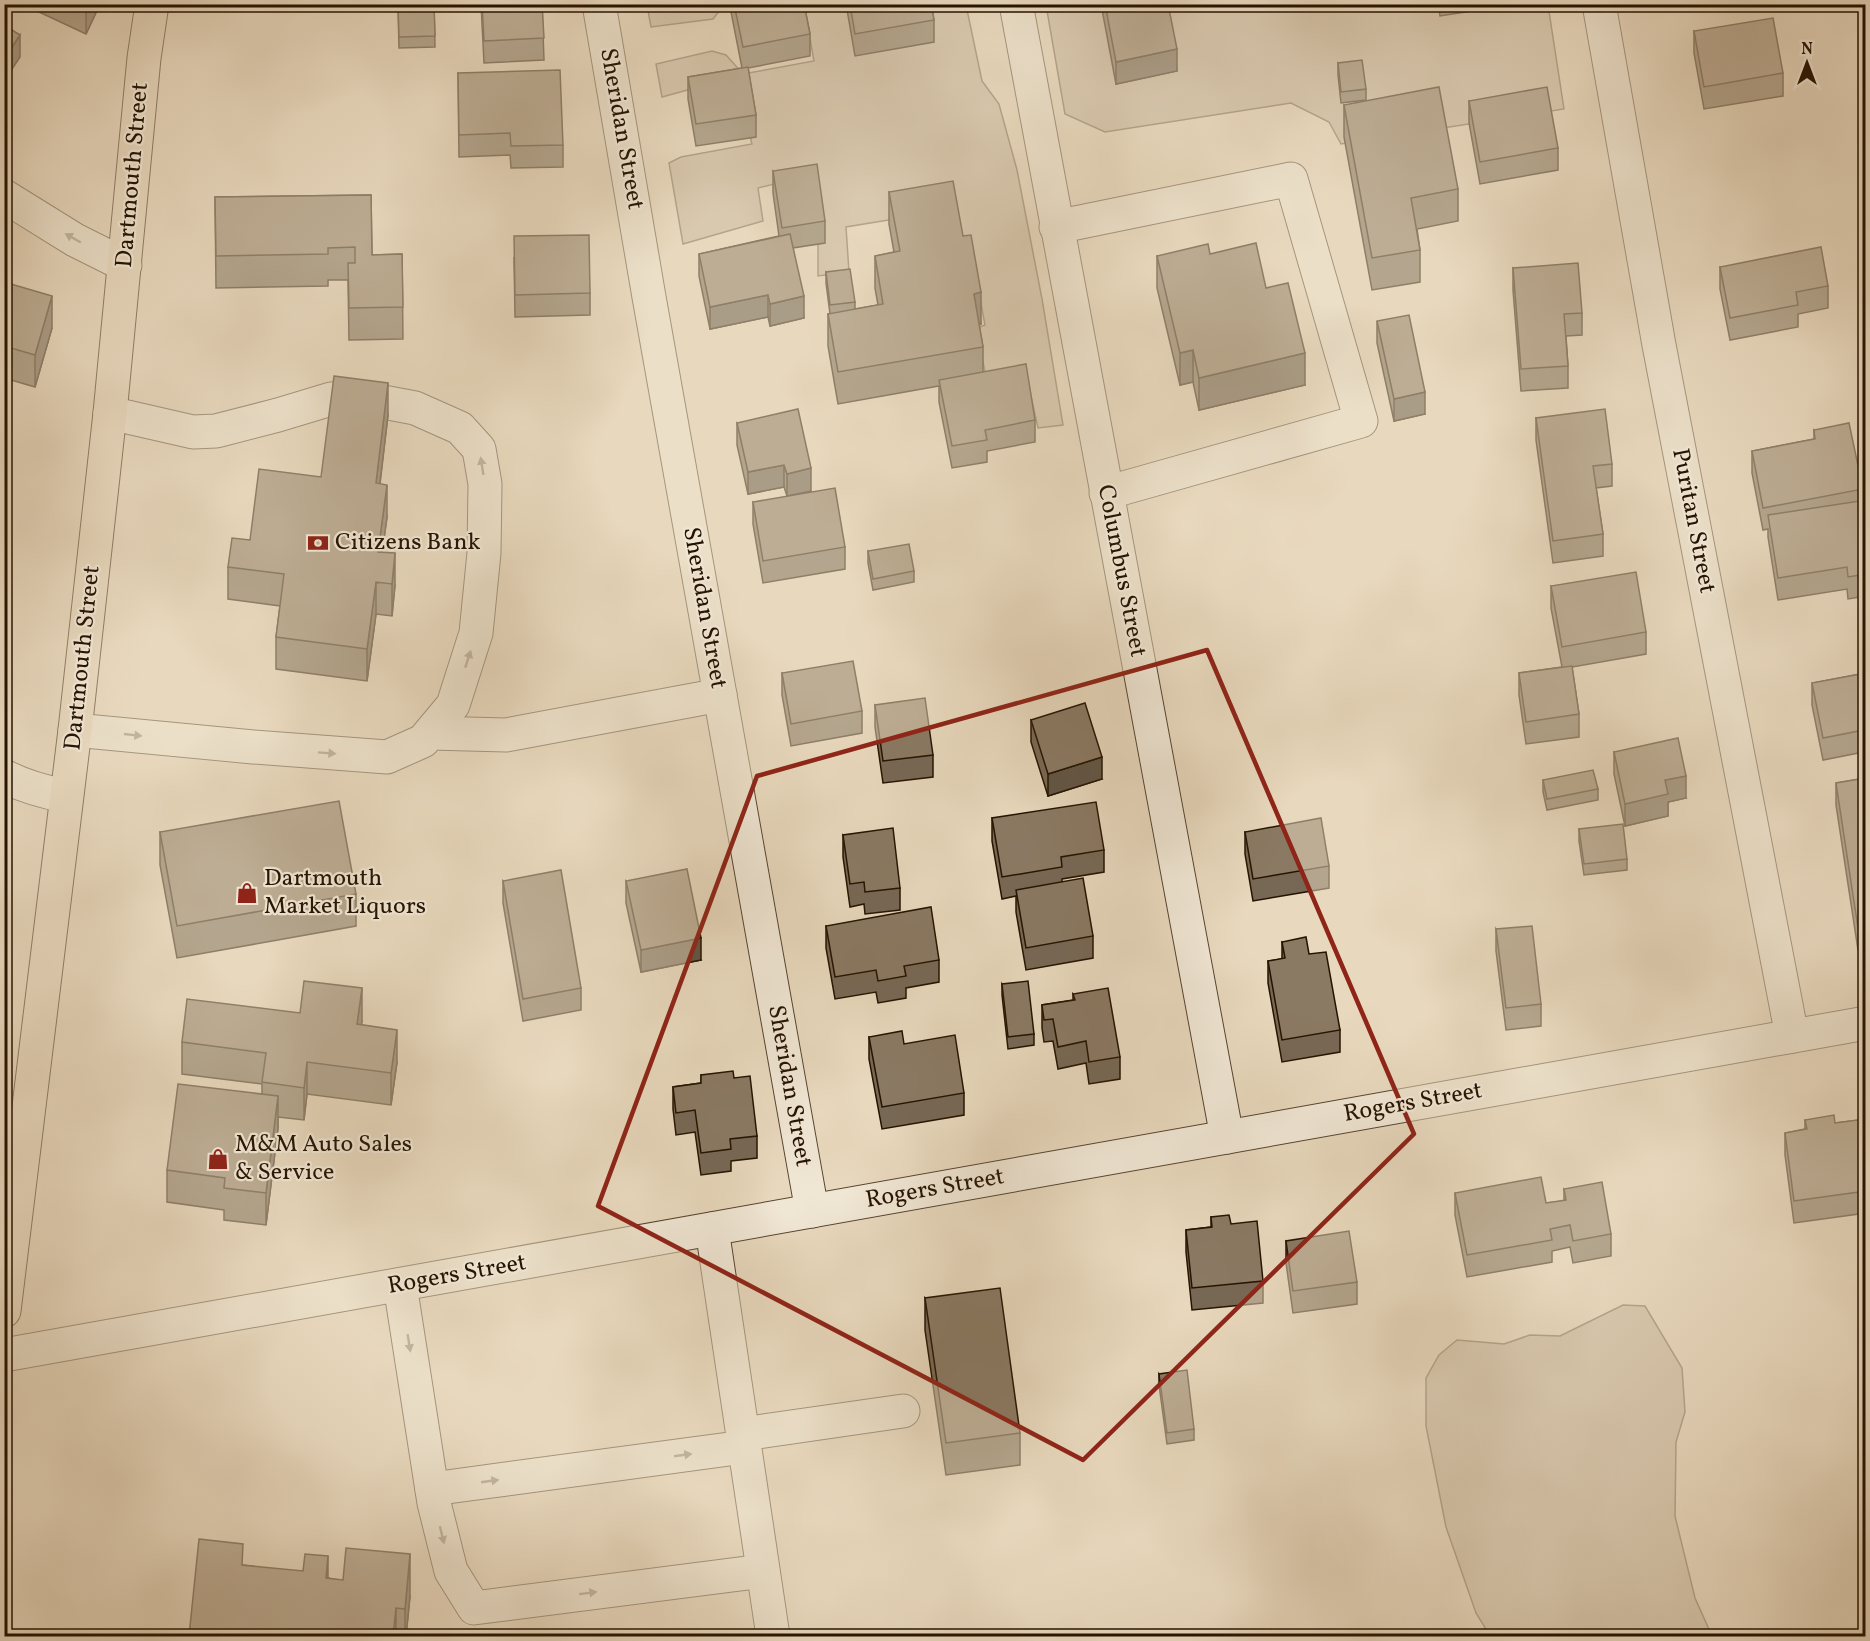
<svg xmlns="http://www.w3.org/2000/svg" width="1870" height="1641" viewBox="0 0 1870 1641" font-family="Vollkorn,serif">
  <rect width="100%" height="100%" fill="#e8d8bd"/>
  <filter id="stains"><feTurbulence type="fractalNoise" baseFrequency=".00333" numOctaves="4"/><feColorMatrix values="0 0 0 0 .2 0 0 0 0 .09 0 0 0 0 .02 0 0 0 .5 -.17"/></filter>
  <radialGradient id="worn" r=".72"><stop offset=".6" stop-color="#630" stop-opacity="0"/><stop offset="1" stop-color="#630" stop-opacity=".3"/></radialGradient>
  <g fill="#c7b79d" stroke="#76654f" stroke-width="1.5">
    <path d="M647 5V4L731 5 723 6 713 19 651 27Z"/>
    <path d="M804 5H966L982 81 999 104 1017 170 1042 299 1063 425 1038 428 1028 382 988 389 977 328 985 325 974 266 966 263 956 209 846 227 849 272 818 276V180L812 175 758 188 763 221 683 244 669 163 681 157 752 144 736 82 727 79 662 97 656 64 712 51 726 55 743 74 814 61Z"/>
    <path d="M1046 5H1548L1564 109 1341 144 1329 122 1291 103 1105 132 1065 114Z"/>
    <path d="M1623 1305 1645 1306 1682 1368 1685 1412 1676 1442 1675 1516 1695 1598 1712 1636H1490L1476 1613 1446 1527 1426 1426V1378L1439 1355 1457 1340 1504 1344 1530 1335 1560 1336Z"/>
  </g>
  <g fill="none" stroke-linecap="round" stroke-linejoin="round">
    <defs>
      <g id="minor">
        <path d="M599 4 649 297 812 1211"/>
        <path d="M1016 4 1227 1137"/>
        <path d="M1599 4 1659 345 1792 1036"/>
        <path d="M4 196 75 240 125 265"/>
        <path d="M1056 227 1291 179 1361 421 1106 493"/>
        <path d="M75 730 253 747 387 757 423 741 453 705 476 633 484 553 485 484 479 449 460 428 415 408 362 398 331 399 278 415 216 431 193 432 110 413"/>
        <path d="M430 733 506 735 720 695"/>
        <path d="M4 776C25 787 44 792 66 796"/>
        <path d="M712 1229 773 1636"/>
        <path d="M400 1285 434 1503 451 1571 474 1608 762 1571"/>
        <path d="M4 1355 1866 1023"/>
        <path d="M743 1434 903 1411"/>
        <path d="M432 1489 744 1447"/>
      </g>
      <path id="major" d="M4 1311 75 730 110 413 144 58 152 4"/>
    </defs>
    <use href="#minor" stroke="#564430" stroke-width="35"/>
    <use href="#major" stroke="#251301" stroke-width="35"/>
    <use href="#minor" stroke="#f0e6d4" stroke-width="33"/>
    <use href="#major" stroke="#e8d8bd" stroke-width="33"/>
  </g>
  <g fill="#776855" stroke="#251301" stroke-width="1.5">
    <path d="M22 4H100L86 34Z"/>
    <path d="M398 4H434L435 47 399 48Z"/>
    <path d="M481 4H542L544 60 484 63Z"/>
    <path d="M731 4H804L810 34V56L748 68 756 115V137L696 146 688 99V77L742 68 731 12Z"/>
    <path d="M846 4H931L934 20V42L855 56Z"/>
    <path d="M1101 4H1168L1177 71 1116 84Z"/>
    <path d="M1438 4H1511V5L1440 16Z"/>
    <path d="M1694 31 1783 73V96L1704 109 1694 53Z"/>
    <path d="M1338 63 1366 89V100L1341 103 1338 75Z"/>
    <path d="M458 73 563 145V167L511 168 510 155 459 157Z"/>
    <path d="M1469 101 1558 148V170L1480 184 1469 123Z"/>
    <path d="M1344 105 1458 189V221L1417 229 1420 250V282L1372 290 1344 137Z"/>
    <path d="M773 171 825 221V243L793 248 804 318 770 326 768 317 710 329 699 276V254L779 236 773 193Z"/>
    <path d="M889 192 963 236 981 324 979 325 983 347V372L1035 420V442L987 451V462L952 468 939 402V386L838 404 828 346V314H830L826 283V272L855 302V309L878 305 875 288V256L894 252 889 224Z"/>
    <path d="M371 195 372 255 402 254 403 339 349 340 348 280H328V286L216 288 215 197Z"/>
    <path d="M1210 254 1266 288 1305 385 1199 410 1193 382 1180 385 1157 288V256Z"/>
    <path d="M514 258 590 293V315L515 317Z"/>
    <path d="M1720 267 1828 286V308L1798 314V327L1730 340 1720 289Z"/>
    <path d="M1513 268 1582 313V335L1566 336 1568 366V388L1521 391 1513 290Z"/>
    <path d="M4 282 52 328 35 387 4 378Z"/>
    <path d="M1377 321 1425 414 1394 421 1377 343Z"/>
    <path d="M388 415 380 484 387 517 382 552 395 585 392 616 376 614 367 681 276 669V637L280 606 228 599V567L250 540 321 477Z"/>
    <path d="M1536 418 1612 464V486L1596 488 1603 534V556L1553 563 1536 440Z"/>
    <path d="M737 423 811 491 787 496 784 487 748 494 737 445Z"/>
    <path d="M1814 430 1863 489V501L1866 500V596L1848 599 1847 589 1778 600 1768 537V529L1763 530 1752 473V451L1814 439Z"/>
    <path d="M753 502 845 547V569L763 583 753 524Z"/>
    <path d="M868 551 914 571V582L873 590 868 563Z"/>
    <path d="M1551 586 1646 632V654L1572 667 1579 714V737L1526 744 1519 695V673L1562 667 1551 608Z"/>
    <path d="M782 673 862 711V733L791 746 782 695Z"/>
    <path d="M1866 673V761L1864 752 1823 760 1812 705V683Z"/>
    <path d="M875 705 933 755V777L883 783 875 727Z"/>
    <path d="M1031 720 1102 779 1048 796 1031 742Z"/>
    <path d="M1614 752 1686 798 1668 802V816L1625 826 1614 774Z"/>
    <path d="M1866 778V949L1858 950 1836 805V783Z"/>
    <path d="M1543 780 1598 789V800L1547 810 1543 792Z"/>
    <path d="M992 818 1104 850V872L1062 879V882L1093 936V958L1026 970 1016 912V896L1002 899 992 841Z"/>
    <path d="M1579 829 1627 859V870L1584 875 1579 841Z"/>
    <path d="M160 832 356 894V926L177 958 160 865Z"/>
    <path d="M1245 832 1329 866V888L1253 901 1245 854Z"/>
    <path d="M843 835 900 888V910L865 914 864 904 850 907 843 857Z"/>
    <path d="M503 881 581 988V1010L523 1021 503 903Z"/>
    <path d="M626 881 701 960 641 972 626 903Z"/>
    <path d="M826 926 939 960V982L906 988V998L878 1003 876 992 835 999 826 948Z"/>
    <path d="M1496 929 1541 1004V1026L1506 1030 1496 951Z"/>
    <path d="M1282 942 1309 954 1340 1030V1052L1282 1062 1268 983V961L1282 959Z"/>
    <path d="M1002 984 1034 1034V1045L1008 1049 1002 995Z"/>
    <path d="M1073 994 1120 1057V1079L1089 1084 1086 1063 1058 1069 1053 1041 1044 1042 1042 1028V1005L1073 1000Z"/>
    <path d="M300 1013 362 1021 361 1025 397 1062 391 1105 307 1094 304 1120 278 1117V1128L266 1225 224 1220V1210L167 1202V1170L262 1094V1084L182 1074V1042Z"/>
    <path d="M869 1037 904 1044 964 1093V1115L882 1129 869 1059Z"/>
    <path d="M701 1075 734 1078 757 1136V1158L731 1161V1171L701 1175 695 1132 676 1135 673 1109V1087L701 1083Z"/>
    <path d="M1866 1119V1213L1794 1223 1785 1155V1133L1805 1129V1120L1835 1123Z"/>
    <path d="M1564 1189 1611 1234V1256L1573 1263 1570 1247 1552 1251V1262L1467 1277 1455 1215V1193L1546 1203 1564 1201Z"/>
    <path d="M1211 1217 1231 1224 1263 1281V1303L1192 1310 1186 1252V1230L1211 1227Z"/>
    <path d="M1286 1241 1357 1282V1304L1293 1313 1286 1263Z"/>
    <path d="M925 1298 1020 1433V1465L946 1475 925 1330Z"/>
    <path d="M1159 1374 1194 1429V1440L1167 1444 1159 1385Z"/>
    <path d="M243 1565 328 1578 410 1596 406 1636H189Z"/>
  </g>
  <g fill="#615545" stroke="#251301" stroke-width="1.5">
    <path d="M86 4H100L86 34Z"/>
    <path d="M20 35V57L4 81V59Z"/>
    <path d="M1177 49V71L1116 84V62Z"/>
    <path d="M981 292V324L974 326V294Z"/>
    <path d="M768 295V317L710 329V307Z"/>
    <path d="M52 296V328L35 387V355Z"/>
    <path d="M804 296V318L770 326V304Z"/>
    <path d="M1193 350V382L1180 385V353Z"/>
    <path d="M1305 353V385L1199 410V378Z"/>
    <path d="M388 383V415L376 515V483Z"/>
    <path d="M1425 392V414L1394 421V399Z"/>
    <path d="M784 465V487L748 494V472Z"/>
    <path d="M811 468V491L787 496V474Z"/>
    <path d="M387 485V517L378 584V552Z"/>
    <path d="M11 545V577L4 600V568Z"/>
    <path d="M395 553V585L392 616V584Z"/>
    <path d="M376 582V614L367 681V649Z"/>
    <path d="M7 600V632L4 642V610Z"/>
    <path d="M1102 757V779L1048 796V774Z"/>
    <path d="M1686 776V798L1668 802V816L1625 826V804L1665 780Z"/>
    <path d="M701 938V960L641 972V950Z"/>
    <path d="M362 988V1021L357 1056V1024Z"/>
    <path d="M397 1030V1062L391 1105V1073Z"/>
    <path d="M307 1062V1094L304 1120V1088Z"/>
    <path d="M278 1096V1128L266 1225V1193Z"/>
    <path d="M410 1554V1596L406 1636H405V1609Z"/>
    <path d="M328 1556V1597L326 1578Z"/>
    <path d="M396 1608V1636H393Z"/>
  </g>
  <g fill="#8a7963" stroke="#251301" stroke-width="1.5">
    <path d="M398 4H434L435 36 399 37Z"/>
    <path d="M482 4H542L544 38 484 41Z"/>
    <path d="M734 4H804L810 34 743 47Z"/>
    <path d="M850 4H931L934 20 855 34Z"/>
    <path d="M1105 4H1168L1177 49 1116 62Z"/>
    <path d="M1773 18 1783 73 1704 87 1694 31Z"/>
    <path d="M4 25 20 35 4 59Z"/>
    <path d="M1362 60 1366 89 1341 92 1338 63Z"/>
    <path d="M748 67 756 115 696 124 688 77Z"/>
    <path d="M560 70 563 145 511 146 510 133 459 135 458 73Z"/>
    <path d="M1439 87 1458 189 1411 198 1420 250 1372 258 1344 105Z"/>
    <path d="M1547 87 1558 148 1480 162 1469 101Z"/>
    <path d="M817 164 825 221 782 228 773 171Z"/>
    <path d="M953 181 963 236 971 235 981 292 974 294 983 347 838 372 828 314 883 304 875 256 900 251 889 192Z"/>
    <path d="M371 195 372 255 402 254 403 307 349 308 348 263H355V247L328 248V254L216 256 215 197Z"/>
    <path d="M790 234 804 296 770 304 768 295 710 307 699 254Z"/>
    <path d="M589 235 590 293 515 295 514 236Z"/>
    <path d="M1256 243 1266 288 1288 283 1305 353 1199 378 1193 350 1180 353 1157 256 1208 244 1210 254Z"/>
    <path d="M1821 247 1828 286 1796 292 1798 305 1730 318 1720 267Z"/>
    <path d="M1578 263 1582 313 1564 314 1568 366 1521 369 1513 268Z"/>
    <path d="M850 269 855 302 830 305 826 272Z"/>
    <path d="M4 282 52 296 35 355 4 346Z"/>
    <path d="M1409 315 1425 392 1394 399 1377 321Z"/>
    <path d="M1026 364 1035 420 985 430 987 440 952 446 939 380Z"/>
    <path d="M334 376 388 383 376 483 387 485 378 552 395 553 392 584 376 582 367 649 276 637 284 574 228 567 232 538 250 540 259 469 321 477Z"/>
    <path d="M798 409 811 468 787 474 784 465 748 472 737 423Z"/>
    <path d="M1605 409 1612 464 1593 466 1603 534 1553 541 1536 418Z"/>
    <path d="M1849 423 1863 489 1763 508 1752 451 1815 439 1814 430Z"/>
    <path d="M835 488 845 547 763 561 753 502Z"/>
    <path d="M1866 500V574L1848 577 1847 567 1778 578 1768 515Z"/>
    <path d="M4 543 11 545 4 568Z"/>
    <path d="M909 544 914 571 873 579 868 551Z"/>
    <path d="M1636 572 1646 632 1562 647 1551 586Z"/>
    <path d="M4 599 7 600 4 610Z"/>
    <path d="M853 661 862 711 791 724 782 673Z"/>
    <path d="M1572 666 1579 714 1526 722 1519 673Z"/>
    <path d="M1866 673V739L1864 730 1823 738 1812 683Z"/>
    <path d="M925 698 933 755 883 761 875 705Z"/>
    <path d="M1085 703 1102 757 1048 774 1031 720Z"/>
    <path d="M1678 738 1686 776 1665 780 1668 794 1625 804 1614 752Z"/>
    <path d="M1593 770 1598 789 1547 799 1543 780Z"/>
    <path d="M1866 778V927L1858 928 1836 783Z"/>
    <path d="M339 801 356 894 177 926 160 832Z"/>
    <path d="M1096 802 1104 850 1061 857 1062 867 1002 877 992 818Z"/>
    <path d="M1321 818 1329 866 1253 879 1245 832Z"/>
    <path d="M1623 824 1627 859 1584 864 1579 829Z"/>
    <path d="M893 828 900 888 865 892 864 882 850 884 843 835Z"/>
    <path d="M687 869 701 938 641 950 626 881Z"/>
    <path d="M561 870 581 988 523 999 503 881Z"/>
    <path d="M1083 878 1093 936 1026 948 1016 890Z"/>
    <path d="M931 907 939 960 904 966 906 976 878 981 876 970 835 977 826 926Z"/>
    <path d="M1532 926 1541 1004 1506 1008 1496 929Z"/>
    <path d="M1306 937 1309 954 1326 952 1340 1030 1282 1040 1268 961 1285 958 1282 942Z"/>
    <path d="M304 981 362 988 357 1024 397 1030 391 1073 307 1062 304 1088 262 1082 266 1053 182 1042 187 999 300 1013Z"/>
    <path d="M1028 981 1034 1034 1008 1037 1002 984Z"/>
    <path d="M1108 988 1120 1057 1089 1062 1086 1041 1058 1047 1053 1019 1044 1020 1042 1005 1075 1000 1073 994Z"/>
    <path d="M902 1031 904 1044 955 1035 964 1093 882 1107 869 1037Z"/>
    <path d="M733 1071 734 1078 750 1076 757 1136 730 1139 731 1149 701 1153 695 1110 676 1113 673 1087 701 1083V1075Z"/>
    <path d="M178 1084 278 1096 266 1193 224 1188 225 1178 167 1170Z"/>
    <path d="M1834 1115 1835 1123 1866 1119V1191L1794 1201 1785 1133 1807 1129 1805 1120Z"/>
    <path d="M1541 1177 1546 1203 1566 1200 1564 1189 1602 1182 1611 1234 1573 1241 1570 1225 1550 1229 1552 1240 1467 1255 1455 1193Z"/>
    <path d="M1229 1215 1231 1224 1257 1221 1263 1281 1192 1288 1186 1230 1212 1227 1211 1217Z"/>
    <path d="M1349 1231 1357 1282 1293 1291 1286 1241Z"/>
    <path d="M1000 1288 1020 1433 946 1443 925 1298Z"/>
    <path d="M1187 1370 1194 1429 1167 1433 1159 1374Z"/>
    <path d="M199 1539 243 1544 242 1565 303 1571 305 1554 328 1556 326 1578 343 1580 346 1548 410 1554 405 1609 396 1608 393 1636H189Z"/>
  </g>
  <defs><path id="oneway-solid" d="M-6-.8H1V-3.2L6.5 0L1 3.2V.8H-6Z" transform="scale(1.5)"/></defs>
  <g fill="#958775">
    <use href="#oneway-solid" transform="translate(73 238) rotate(-150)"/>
    <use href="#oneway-solid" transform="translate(482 466) rotate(-99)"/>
    <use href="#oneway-solid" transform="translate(468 659) rotate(-72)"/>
    <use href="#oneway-solid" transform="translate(133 735) rotate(6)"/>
    <use href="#oneway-solid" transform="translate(327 753) rotate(4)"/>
    <use href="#oneway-solid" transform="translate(409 1343) rotate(81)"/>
    <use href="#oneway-solid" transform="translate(683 1455) rotate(-8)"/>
    <use href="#oneway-solid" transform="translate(490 1481) rotate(-8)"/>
    <use href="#oneway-solid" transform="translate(442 1535) rotate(76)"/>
    <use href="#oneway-solid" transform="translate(588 1593) rotate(-7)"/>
  </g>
  <path d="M0 0H1870V1641H0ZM1207 650 1414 1134 1083 1460 598 1206 757 776Z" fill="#e8d8bd" fill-opacity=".55" fill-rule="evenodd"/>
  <path fill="none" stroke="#8f2418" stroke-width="4.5" stroke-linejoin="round" d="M1207 650 1414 1134 1083 1460 598 1206 757 776Z"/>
  <defs>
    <symbol id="bank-bare" viewBox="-9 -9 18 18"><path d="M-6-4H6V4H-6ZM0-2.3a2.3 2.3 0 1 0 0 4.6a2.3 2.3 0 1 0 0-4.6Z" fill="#8f2418" stroke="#f0e6d4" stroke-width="2.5" paint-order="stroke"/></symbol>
    <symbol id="shop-bare" viewBox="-9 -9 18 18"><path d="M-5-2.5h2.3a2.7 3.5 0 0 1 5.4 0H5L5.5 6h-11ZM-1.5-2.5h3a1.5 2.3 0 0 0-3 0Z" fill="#8f2418" stroke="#f0e6d4" stroke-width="2.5" paint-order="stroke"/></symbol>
  </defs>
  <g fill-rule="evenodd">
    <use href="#bank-bare" x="303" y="528" width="30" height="30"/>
    <use href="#shop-bare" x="232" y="878" width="30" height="30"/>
    <use href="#shop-bare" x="203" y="1144" width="30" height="30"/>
  </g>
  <g text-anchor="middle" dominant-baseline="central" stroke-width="4.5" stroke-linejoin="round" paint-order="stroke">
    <g font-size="24" fill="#251301" stroke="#f0e6d4">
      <text transform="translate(621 129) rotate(80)">Sheridan Street</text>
      <text transform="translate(133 175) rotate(-85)">Dartmouth Street</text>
      <text transform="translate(1693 521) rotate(79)">Puritan Street</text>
      <text transform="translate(1121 571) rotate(79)">Columbus Street</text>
      <text transform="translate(704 608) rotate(80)">Sheridan Street</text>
      <text transform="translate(83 658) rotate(-84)">Dartmouth Street</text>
      <text transform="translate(789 1086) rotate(80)">Sheridan Street</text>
      <text transform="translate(1413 1103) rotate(-10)">Rogers Street</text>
      <text transform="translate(935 1189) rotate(-10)">Rogers Street</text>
      <text transform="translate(457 1275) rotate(-10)">Rogers Street</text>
    </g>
    <g font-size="24" fill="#251301" stroke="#f0e6d4" text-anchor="start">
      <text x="335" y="543">Citizens Bank</text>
      <text x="264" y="879">Dartmouth<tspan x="264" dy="28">Market Liquors</tspan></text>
      <text x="235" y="1145">M&amp;M Auto Sales<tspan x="235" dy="28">&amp; Service</tspan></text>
    </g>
  </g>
  <rect width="1870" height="1641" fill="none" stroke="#e8d8bd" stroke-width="24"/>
  <rect x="6" y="6" width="1858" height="1629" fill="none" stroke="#251301" stroke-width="3"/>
  <rect x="12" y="12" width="1846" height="1617" fill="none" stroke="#251301" stroke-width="1.5"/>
  <g transform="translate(1807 63)" stroke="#f0e6d4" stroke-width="4.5" paint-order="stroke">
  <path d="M0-4.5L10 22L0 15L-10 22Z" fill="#251301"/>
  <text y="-9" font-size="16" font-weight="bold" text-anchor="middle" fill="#251301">N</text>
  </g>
  <rect width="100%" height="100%" filter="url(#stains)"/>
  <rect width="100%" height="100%" fill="url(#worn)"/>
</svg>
